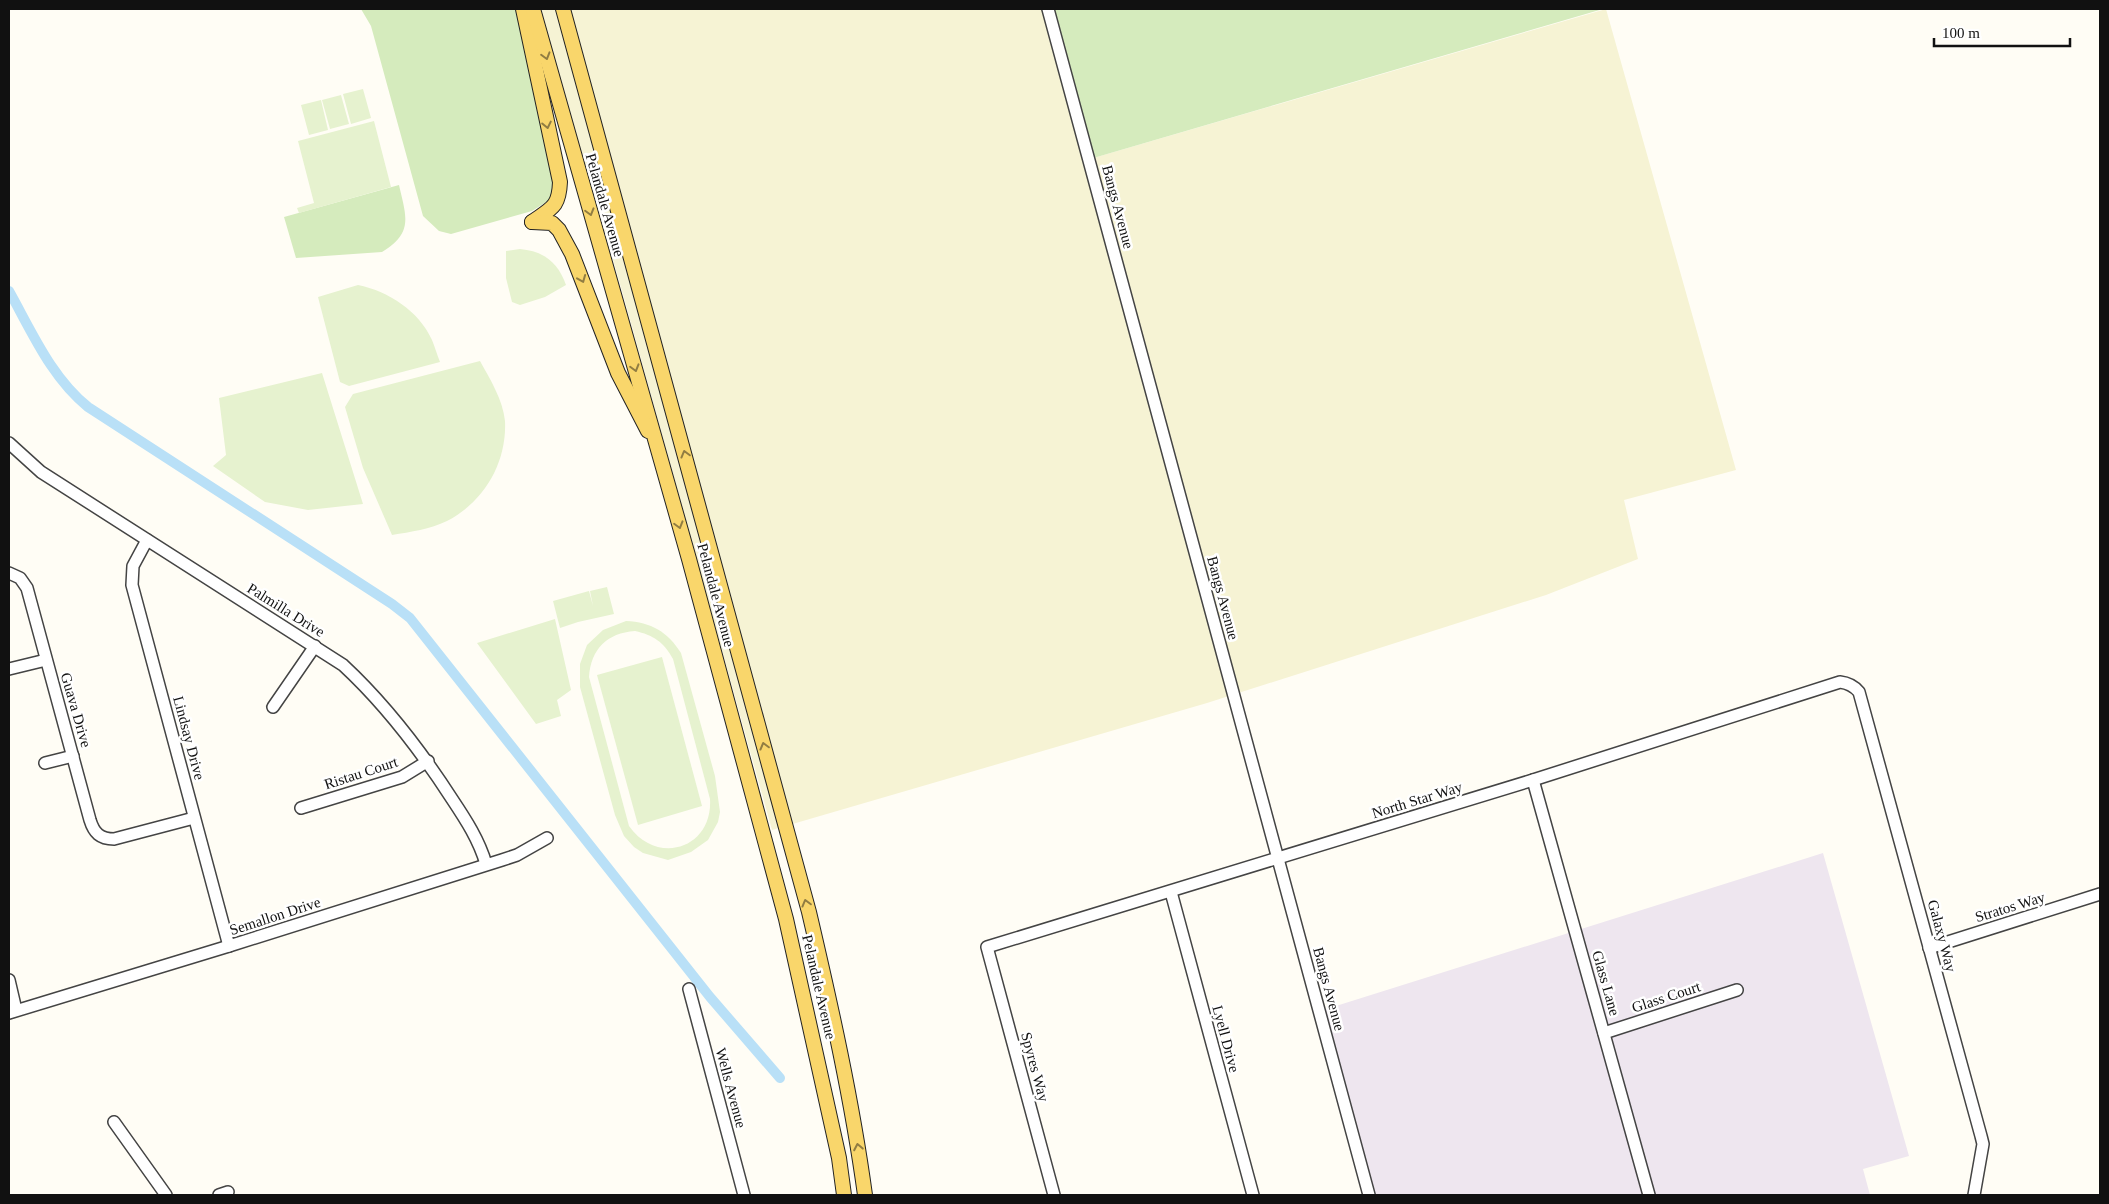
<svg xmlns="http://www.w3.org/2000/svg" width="2109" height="1204" viewBox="0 0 2109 1204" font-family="'Times New Roman',serif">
  <rect width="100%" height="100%" fill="#fffdf5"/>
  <path fill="#eee6ef" d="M1823 853 1909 1156 1863 1169 1870 1195H1369L1320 1011Z"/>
  <path fill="#f6f3d4" d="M540 9H1048L1090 159 1606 9 1736 470 1624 500 1638 559 1546 595 1207 703 772 830 622 291Z"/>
  <g fill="#d5ebbd">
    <path d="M361 9H518L555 179 551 199 532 211 451 234 439 231 423 216 371 26Z"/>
    <path d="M1048 9H1603L1090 159Z"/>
    <path d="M399 185C406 216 414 233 382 252L296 258 284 217Z"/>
  </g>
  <g fill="#e6f2cf" fill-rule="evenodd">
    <path d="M363 89 371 118 351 124 343 94Z"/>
    <path d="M341 95 349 124 330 129 322 100Z"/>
    <path d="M321 100 328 130 309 135 301 105Z"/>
    <path d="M374 121 391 187 299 213 297 208 314 203 298 141Z"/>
    <path d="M520 249C543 251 558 262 566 285L545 297 520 305 512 302 506 278V251Z"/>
    <path d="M358 285C388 291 419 311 432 340 435 347 437 355 440 362L349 386 340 382 318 297Z"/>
    <path d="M480 361C490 379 503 400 505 421 507 463 484 502 447 521 430 529 411 532 392 535L363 468 345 407 353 394Z"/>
    <path d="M322 373 363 504 308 510 265 502 213 466 226 455 219 398Z"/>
    <path d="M607 587 614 614 578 622 560 628 553 601 589 591 593 606 590 591Z"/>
    <path d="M555 619 571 690 557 700 561 716 536 724 477 643Z"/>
    <path d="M626 621C651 622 668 632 681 653L715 776 720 812 718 822 708 840 691 852 668 860 643 853 634 847 624 836 615 815 580 687V664L587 645 603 630ZM635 631C653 635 664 642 673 659L710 799C713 849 657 866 629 826L589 677C591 649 607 633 635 631Z"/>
    <path d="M662 657 702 806 638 825 597 675Z"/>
  </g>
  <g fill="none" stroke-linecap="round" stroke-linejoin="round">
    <path stroke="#b9e0f7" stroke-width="10" d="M9 291C32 332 51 377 88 407L392 604 410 618 710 997 780 1078"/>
    <defs>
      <g id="minor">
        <path d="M1048 9 1369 1195"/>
        <path d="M9 443 41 472 343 665C385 704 421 751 452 799 466 820 479 840 486 864"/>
        <path d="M147 540 133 566 132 585 229 946"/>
        <path d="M9 573 20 578 27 588 90 820C94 833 100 839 114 839L194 818"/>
        <path d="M9 669 46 660"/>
        <path d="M273 707 315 646"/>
        <path d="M45 763 73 756"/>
        <path d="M1533 780 1649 1195"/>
        <path d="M301 808 402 777 428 761"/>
        <path d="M1171 892 1253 1195"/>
        <path d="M1929 948 2100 894"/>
        <path d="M9 980 16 1010"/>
        <path d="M689 989 744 1195"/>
        <path d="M9 1013 229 946 502 860 517 855 547 838"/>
        <path d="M1604 1033 1737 990"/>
        <path d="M114 1122 166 1195"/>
        <path d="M219 1195 228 1192"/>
        <path d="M1054 1195 987 947 1533 780 1840 682C1849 683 1854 686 1859 692L1981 1136 1983 1144 1974 1195"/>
      </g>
      <g id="major">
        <path d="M523 9 560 182C559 207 552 208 532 222"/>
        <path d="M533 9 689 559 786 919 839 1158 844 1195"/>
        <path d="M563 9 809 912C831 1006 852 1100 865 1195"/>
        <path d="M532 222 552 223 559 230 572 254 618 373 648 431"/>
      </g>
    </defs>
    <use href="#minor" stroke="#444" stroke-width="14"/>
    <use href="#major" stroke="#222" stroke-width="16"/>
    <use href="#minor" stroke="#fff" stroke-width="11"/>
    <use href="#major" stroke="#f9d66b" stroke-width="14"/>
  </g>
  <defs><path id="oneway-chevron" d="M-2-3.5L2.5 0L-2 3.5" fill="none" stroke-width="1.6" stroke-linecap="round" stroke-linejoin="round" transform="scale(1.25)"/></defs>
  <g stroke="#917d42">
    <use href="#oneway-chevron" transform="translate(546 56) rotate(74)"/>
    <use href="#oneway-chevron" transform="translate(547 125) rotate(78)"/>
    <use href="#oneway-chevron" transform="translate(590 212) rotate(74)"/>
    <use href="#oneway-chevron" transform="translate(582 279) rotate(68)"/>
    <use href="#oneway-chevron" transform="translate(635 368) rotate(74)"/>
    <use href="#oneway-chevron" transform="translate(685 454) rotate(-105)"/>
    <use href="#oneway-chevron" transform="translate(679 525) rotate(74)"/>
    <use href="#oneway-chevron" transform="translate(764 746) rotate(-105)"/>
    <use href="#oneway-chevron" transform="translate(806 903) rotate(-105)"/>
    <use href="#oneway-chevron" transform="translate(858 1147) rotate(-101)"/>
  </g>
  <g text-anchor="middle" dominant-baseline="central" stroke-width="5" stroke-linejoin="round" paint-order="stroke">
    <g font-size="15" fill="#111" stroke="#fff">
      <text transform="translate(605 205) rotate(74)">Pelandale Avenue</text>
      <text transform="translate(1118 207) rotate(75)">Bangs Avenue</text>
      <text transform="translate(716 595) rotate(75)">Pelandale Avenue</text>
      <text transform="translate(1223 598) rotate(75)">Bangs Avenue</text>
      <text transform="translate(286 610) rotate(32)">Palmilla Drive</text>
      <text transform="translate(76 710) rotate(74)">Guava Drive</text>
      <text transform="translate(189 738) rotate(75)">Lindsay Drive</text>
      <text transform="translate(361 773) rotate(-18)">Ristau Court</text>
      <text transform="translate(1417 800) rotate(-17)">North Star Way</text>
      <text transform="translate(2010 907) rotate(-17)">Stratos Way</text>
      <text transform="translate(275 916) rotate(-18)">Semallon Drive</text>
      <text transform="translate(1942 936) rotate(75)">Galaxy Way</text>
      <text transform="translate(1606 983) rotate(74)">Glass Lane</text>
      <text transform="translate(819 987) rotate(77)">Pelandale Avenue</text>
      <text transform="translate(1329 989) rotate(75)">Bangs Avenue</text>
      <text transform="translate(1666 997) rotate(-18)">Glass Court</text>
      <text transform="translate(1226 1039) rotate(75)">Lyell Drive</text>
      <text transform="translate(1035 1067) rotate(75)">Spyres Way</text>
      <text transform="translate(731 1088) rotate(75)">Wells Avenue</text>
    </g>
  </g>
  <rect width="2109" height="1204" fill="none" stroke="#111111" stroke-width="20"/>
  <path d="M1934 38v8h136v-8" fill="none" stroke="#111111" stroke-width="2.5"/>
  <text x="1942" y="38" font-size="15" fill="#111111" stroke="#ffffff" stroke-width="4" paint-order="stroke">100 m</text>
</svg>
